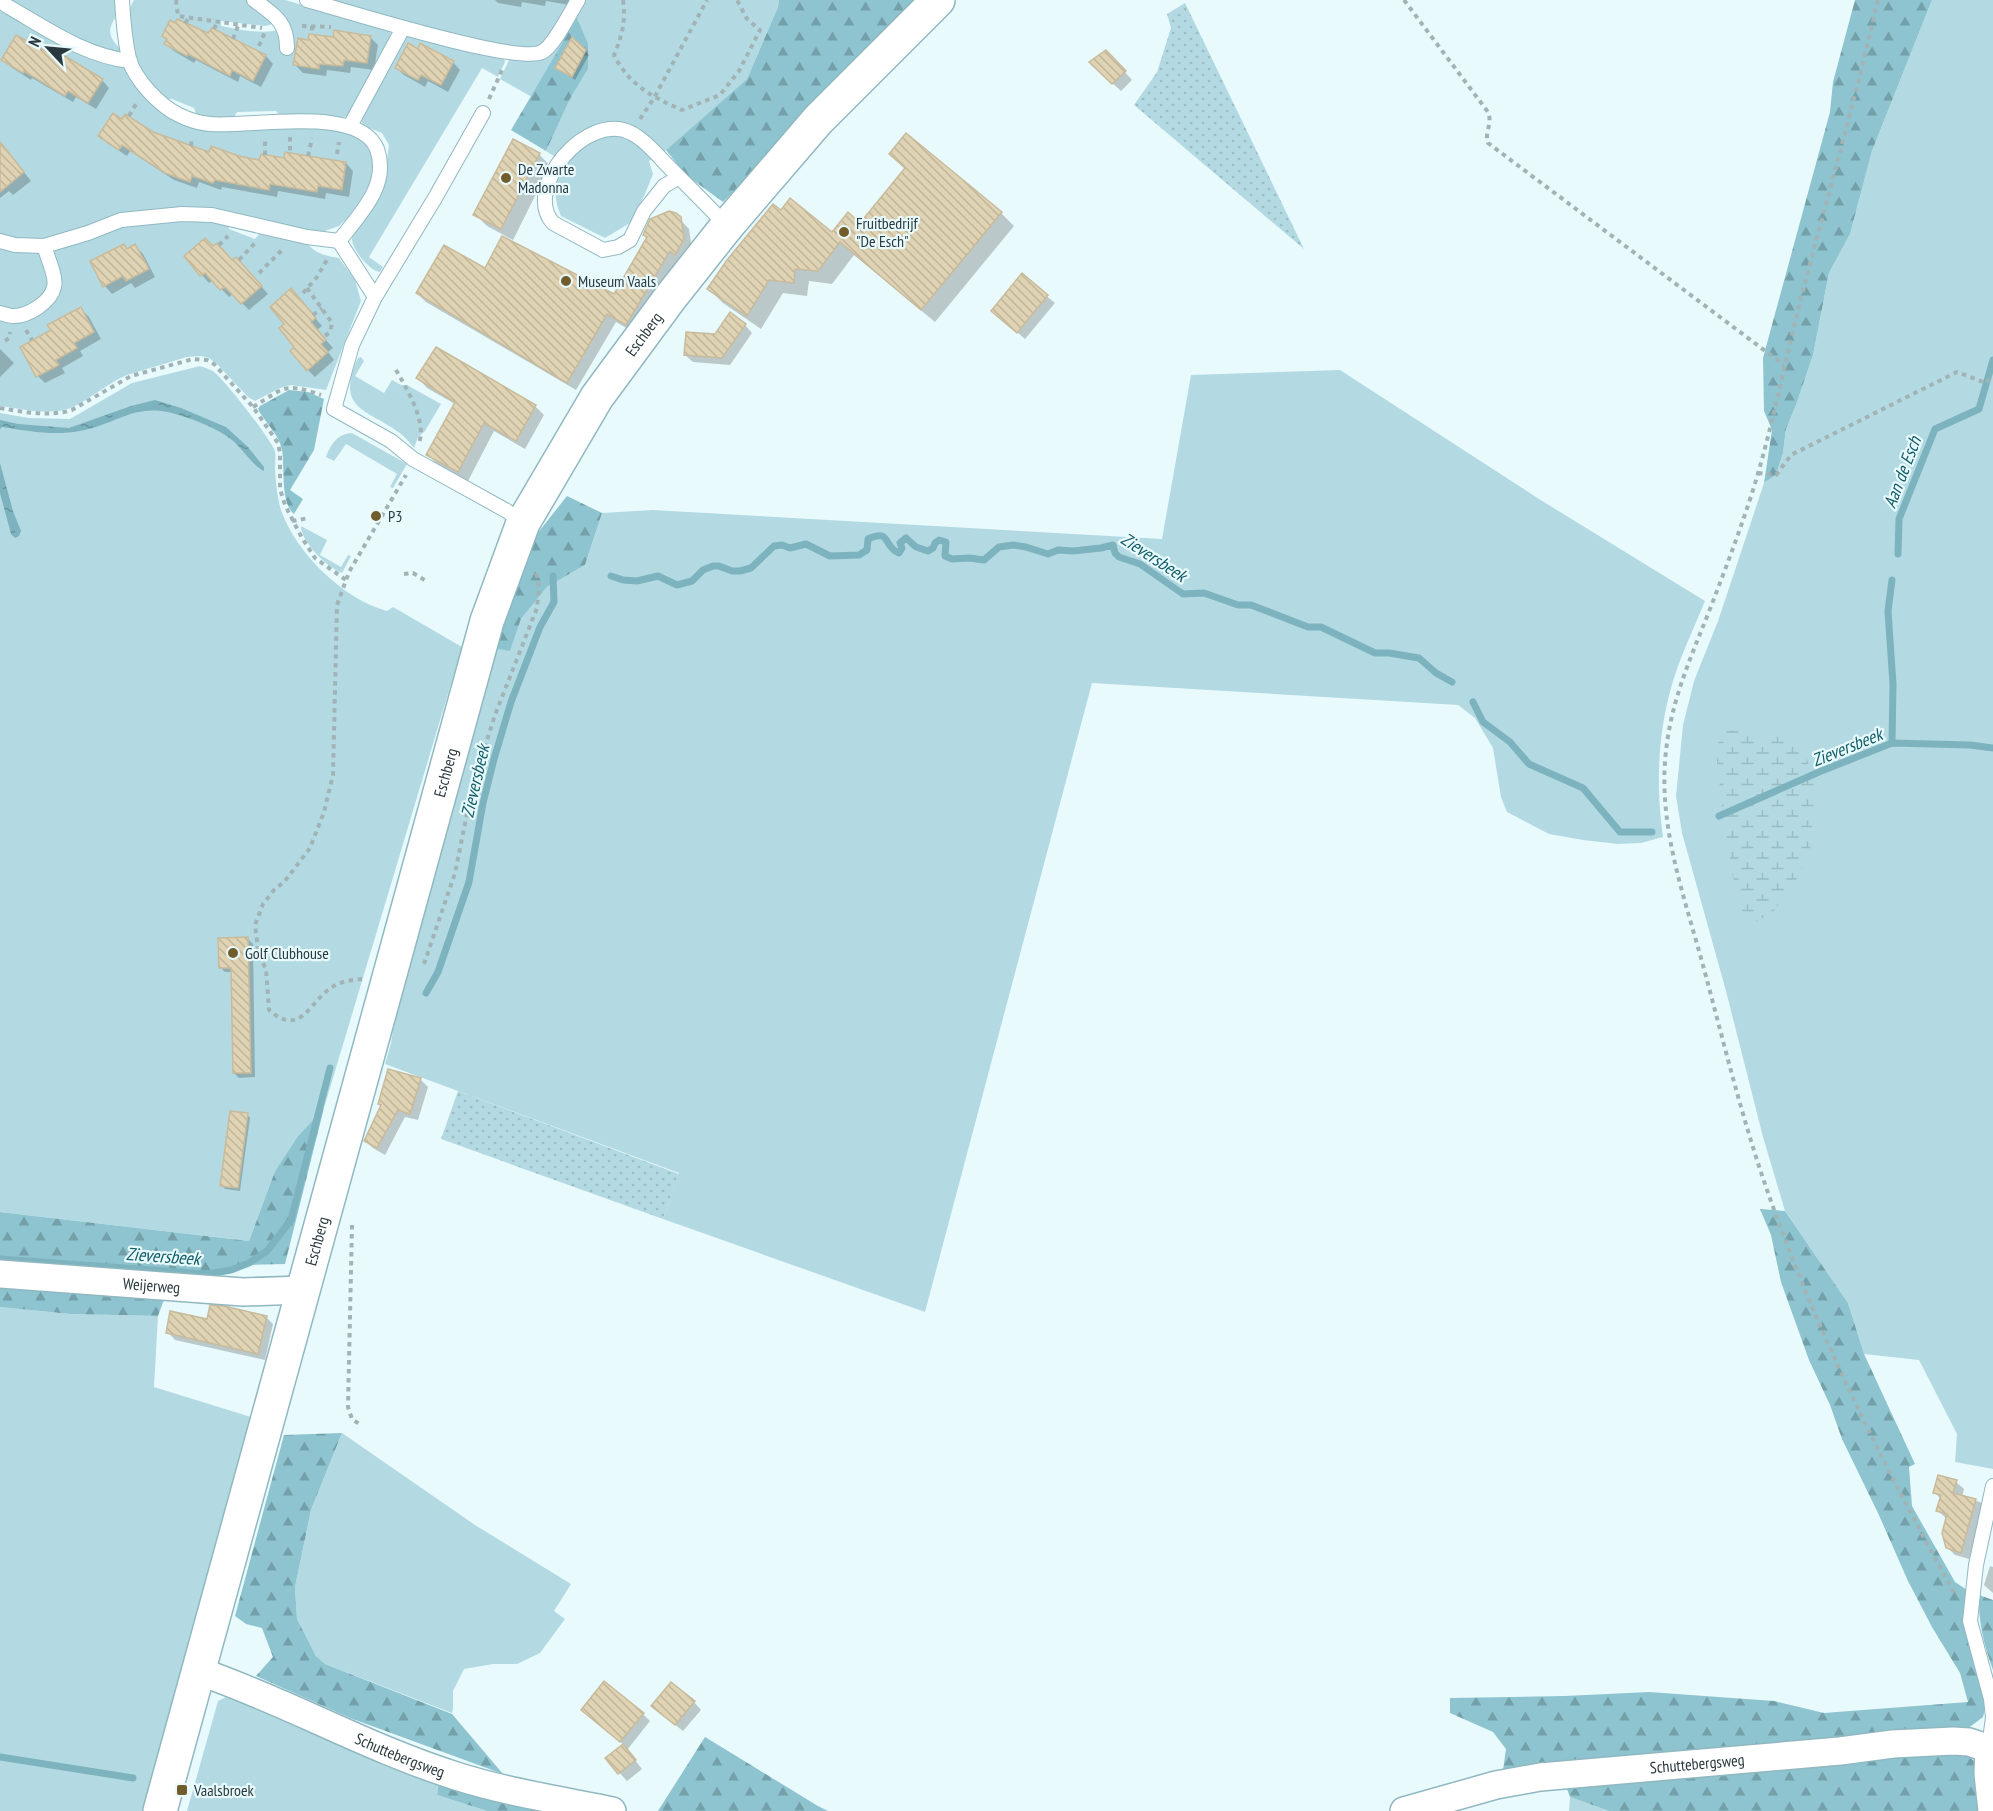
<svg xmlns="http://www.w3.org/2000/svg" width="1993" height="1811" viewBox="0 0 1993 1811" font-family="'PT Sans Narrow',sans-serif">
  <defs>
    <pattern id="forest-firs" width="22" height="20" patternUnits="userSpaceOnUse" patternTransform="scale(1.5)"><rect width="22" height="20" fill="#8dc4cf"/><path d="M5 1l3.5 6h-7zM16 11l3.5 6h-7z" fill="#73a0a9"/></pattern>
    <pattern id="wetland-marsh" width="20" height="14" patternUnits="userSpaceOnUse" patternTransform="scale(1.5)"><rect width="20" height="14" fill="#b3dae2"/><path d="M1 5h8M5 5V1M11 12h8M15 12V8" fill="none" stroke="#9abcc3"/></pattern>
    <pattern id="garden-dots" width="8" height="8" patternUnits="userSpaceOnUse" patternTransform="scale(1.5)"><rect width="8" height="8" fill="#b3dae2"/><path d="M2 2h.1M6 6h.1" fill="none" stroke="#9abcc3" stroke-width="1.8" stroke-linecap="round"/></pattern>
    <pattern id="water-ripples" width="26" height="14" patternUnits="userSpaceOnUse" patternTransform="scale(1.5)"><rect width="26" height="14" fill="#7db3be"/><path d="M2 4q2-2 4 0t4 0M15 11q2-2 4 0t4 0" fill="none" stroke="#66939c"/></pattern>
    <pattern id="building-back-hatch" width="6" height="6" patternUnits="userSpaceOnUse" patternTransform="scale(1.5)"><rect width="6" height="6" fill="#e0d3b3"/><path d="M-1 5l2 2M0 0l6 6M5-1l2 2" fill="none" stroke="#c0b69b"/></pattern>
  </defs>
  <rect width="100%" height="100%" fill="#e9fafd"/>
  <g fill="#b3dae2">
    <path d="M8 0H114L117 15C106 31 109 38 122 50L120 53 97 50Z"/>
    <path d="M134 0H246L254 5 273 24 265 26 221 21V26C235 29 282 39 288 22L261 0H285L390 30 391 37 349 115 345 117H281L276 111 237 112 233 119 197 116 194 108 172 99H165C161 95 155 91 151 86 137 69 121 19 134 0Z"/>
    <path d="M319 0H573L545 45 522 51Z"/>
    <path d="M583 0H779L778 7 747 79 666 150 649 161 653 174 645 194 630 223 605 238 561 216C552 194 555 185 563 162L546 151 570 99 588 69 578 19 532 97 500 79 510 58 535 60 541 58Z"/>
    <path d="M1932 0H1993V1469L1955 1462 1957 1434 1919 1360 1864 1354 1848 1303 1785 1211 1763 1137 1726 991 1682 833 1676 796 1683 725 1694 681 1718 621 1764 483 1776 475 1783 453 1786 429 1796 405 1813 355 1829 273 1850 234 1872 151Z"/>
    <path d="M0 11 125 66 166 113 274 128H314L346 132 363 140 369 147 373 156 374 175 362 205 339 226 322 232 285 226 236 213 211 211 99 222 72 232 38 240 25 241 0 235Z"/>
    <path d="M406 35 503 56 505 62 498 77 482 68 369 257 383 267 380 272C371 272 351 249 352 238 353 226 367 218 373 208 385 187 386 167 389 145L382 133 364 126 360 118Z"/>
    <path d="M172 220 228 224 229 229 255 239 261 232 307 243C315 254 327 256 339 258L355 280 361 301 326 390 291 385 280 388 255 401 248 397 217 364 209 358 201 356 187 357 127 375C108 383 93 397 75 406 53 417 23 409 0 406V318L49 303 52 254 55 249 116 227Z"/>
    <path d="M0 247 40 252 50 278 46 294 21 311 0 309Z"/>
    <path d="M361 357 364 361 355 376 384 393 392 380 401 385H407L441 404 425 431 418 437 414 448C410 443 406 438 401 434 369 409 334 411 358 358Z"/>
    <path d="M200 366C205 368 209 369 213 371 224 379 270 438 275 451 276 456 275 464 275 469 276 483 277 496 281 510 296 553 343 599 387 611L393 607 462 647 324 1108 298 1136 275 1171 249 1241 0 1212V413L29 418 70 419 132 383Z"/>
    <path d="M1340 370 1539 499 1705 601C1696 624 1685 646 1677 669 1658 723 1655 781 1663 837L1641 843 1618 844 1583 840 1549 834 1507 812 1501 797 1493 748 1475 718 1458 705 1092 683 925 1312 663 1219 679 1173 385 1064 391 1043 397 1002 493 648 510 650 521 619 547 587 585 565 602 513 653 510 1162 539 1191 375Z"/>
    <path d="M352 433 407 464 393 488 390 487 397 474 346 444 334 461 326 457C331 444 337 434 352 433Z"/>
    <path d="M301 526 327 540 320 555 341 567 348 555 351 556 342 573C327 567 301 542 301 526Z"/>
    <path d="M0 1307 70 1314 158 1316 154 1387 251 1417 147 1811H0Z"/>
    <path d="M342 1433 475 1525 571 1584 554 1611 565 1619 540 1653 517 1664H493L464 1669 453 1691V1708L452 1713 325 1664 316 1656 297 1619 295 1587 311 1510Z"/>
    <path d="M226 1697 439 1782 437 1795 487 1811H187L218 1701Z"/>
    <path d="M1570 1797 1609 1811H1569Z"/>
  </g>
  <g fill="url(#forest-firs)">
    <path d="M779 0H921L834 91 723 202 686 175 666 150 747 79 778 7Z"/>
    <path d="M1855 0H1932L1872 151 1850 234 1829 273 1813 355 1796 405 1786 429 1783 453 1776 475 1764 483 1772 430 1764 411 1763 358 1830 112 1833 82Z"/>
    <path d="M577 18 588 44V69L570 99 546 151 511 130Z"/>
    <path d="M289 390 308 392 324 399 314 450 290 490 303 499 294 514C280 502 285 467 282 450 279 434 265 423 258 409L260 406Z"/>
    <path d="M567 496 602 513 585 565 547 587 521 619 510 651 493 648 529 544Z"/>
    <path d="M324 1108 285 1264 240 1265 166 1294 158 1316 70 1314 0 1307V1212L249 1241 275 1171 298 1136Z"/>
    <path d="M1760 1209 1785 1211 1848 1303 1864 1354 1915 1464 1909 1467 1912 1506 1955 1582 1967 1590 1986 1705 1983 1717 1967 1729 1840 1743 1502 1777 1506 1749 1493 1732 1450 1713V1698L1565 1696 1649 1692 1774 1701 1824 1713 1968 1702 1960 1673 1932 1627 1908 1581 1878 1513 1842 1439 1830 1405 1809 1360 1781 1282 1771 1235Z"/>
    <path d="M342 1433 311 1510 295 1587 297 1619 316 1656 325 1664 452 1714 503 1774 350 1718 256 1676 273 1657 262 1628 246 1624 235 1616 284 1435Z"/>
    <path d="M1979 1595 1993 1600V1670C1984 1645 1978 1622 1979 1595Z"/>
    <path d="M705 1737 818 1806 828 1811H658Z"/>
    <path d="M1929 1750 1967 1755 1975 1762 1986 1811H1609L1570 1797 1565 1784Z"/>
    <path d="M439 1782 555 1811H487L437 1795Z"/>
  </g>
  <path fill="url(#wetland-marsh)" d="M1728 730 1776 736 1796 746 1807 759 1814 783V804L1810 852 1795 883 1773 912 1753 923 1743 913 1735 889 1724 823 1719 819V813L1722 805 1717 762 1719 733Z"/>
  <g fill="url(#garden-dots)">
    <path d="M1185 3 1304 249 1134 105 1157 72 1171 28 1167 14Z"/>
    <path d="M458 1091 679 1174 663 1219 441 1139Z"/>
  </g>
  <g fill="url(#water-ripples)">
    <path d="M155 400 181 408 226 427 248 447 264 467V471C254 467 242 448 232 440 218 429 198 421 182 416 136 400 121 423 80 431 54 436 28 431 2 427L0 429V420L18 424 69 428 131 406Z"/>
    <path d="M0 463 13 511 21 531 19 536 15 538 11 534 0 493Z"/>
  </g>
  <g fill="#0003">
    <path d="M495 0H571L569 5 546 1 545 6 522 2 521 7 498 3Z"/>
    <path d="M212 30 266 56 273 64 261 87 240 76 238 82 196 60 194 63 174 51 166 44 168 40 163 36 209 35Z"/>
    <path d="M370 37 378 45 374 70 351 67 350 73 327 70 326 76 303 73 295 65 310 41Z"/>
    <path d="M573 40 589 55 575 80 557 68Z"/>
    <path d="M418 51 453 62 460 70 448 92 428 81 425 87 404 75 397 68Z"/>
    <path d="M1113 59 1132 80 1121 91 1098 70Z"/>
    <path d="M3 60 102 80 109 88 96 109 76 97 73 102 32 78 31 80 11 67Z"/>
    <path d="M122 121 210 154 261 161 285 160 346 163 353 171 349 197 326 193 325 199 278 191 277 197 222 187 221 190 199 182 197 188 174 180 130 151 127 156 107 143 100 136Z"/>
    <path d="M539 154 550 166 513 240 487 226 475 214Z"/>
    <path d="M891 154 1001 213 1014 226 935 322 854 255 832 284 809 281 807 296 783 293 761 329 723 303 709 289 781 212 832 234 860 225 906 169Z"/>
    <path d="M0 159 15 161 31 181 13 195 9 191 0 198Z"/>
    <path d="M675 214 689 229 692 249 684 262 679 259 635 333 616 322 576 390 426 302 417 293 486 270 615 296 648 238 644 234Z"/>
    <path d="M135 246 143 254 155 277 135 288 131 283 112 294 105 286 92 262Z"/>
    <path d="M186 257 233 262 244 266 268 294 249 310 233 294 229 297 213 280 209 283Z"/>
    <path d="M1022 276 1055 303 1025 339 993 311Z"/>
    <path d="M298 298 322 326 317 330 333 348 328 352 334 360 315 377 308 370 296 347Z"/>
    <path d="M81 309 89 317 101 339 80 351 83 356 62 368 65 373 45 383 38 376Z"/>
    <path d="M745 325 752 333 730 365 693 362 685 355 716 336Z"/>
    <path d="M0 349 14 363 0 377Z"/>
    <path d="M418 378 535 406 544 415 525 449 494 431 468 481 437 464 428 455 455 404 427 388Z"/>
    <path d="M248 939 253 944 255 1077 239 1078 234 1073 232 972H225L220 967Z"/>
    <path d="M420 1079 428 1087 418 1120 405 1117 385 1155 373 1148 365 1141Z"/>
    <path d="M247 1114 250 1118 240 1191 225 1189 221 1185Z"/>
    <path d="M266 1317 273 1324 265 1360 175 1340 168 1332 208 1321Z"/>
    <path d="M1956 1482 1964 1489 1962 1497 1980 1502 1987 1510 1984 1527 1978 1525 1969 1559 1955 1555 1947 1547V1519L1938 1511 1941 1499 1935 1493Z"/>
    <path d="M1990 1566 1993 1567V1593L1984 1585Z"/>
    <path d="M694 1702 701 1710 683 1731 660 1713Z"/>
    <path d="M583 1710 643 1714 650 1721 627 1750 642 1769 627 1781 607 1759 624 1745Z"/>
  </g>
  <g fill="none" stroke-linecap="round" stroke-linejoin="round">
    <g stroke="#7db3be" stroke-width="7">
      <path d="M1898 554 1899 519 1935 429 1979 409 1993 360"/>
      <path d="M611 576 623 580 637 581 658 576 677 585 692 581 703 570 713 566H719L732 571H740L751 568 774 546 782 545 790 548 806 544 830 556 859 555 867 550 868 539C891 528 883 547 899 553L902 548 900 543 906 538 916 547 928 551 933 548 935 543 939 540 946 542 945 556 952 559 969 558 984 560 999 547 1013 545 1026 547 1048 554 1058 550 1073 551 1101 548 1113 545 1115 553 1119 557 1140 564 1183 594 1204 593 1238 605H1251L1308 627H1321L1375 653H1389L1419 658 1436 673 1452 682"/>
      <path d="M1473 702 1483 722 1510 742 1529 764 1583 788 1620 832H1652"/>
      <path d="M1892 743 1893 684 1888 611 1892 580"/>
      <path d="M1719 816 1819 772 1892 743 1970 745 1993 748"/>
      <path d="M426 993 438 972 469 882 483 803 494 759 511 702 540 627 554 602 553 576"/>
      <path d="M0 1259 207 1274 231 1270 249 1263 267 1251 291 1220 330 1068"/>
      <path d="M0 1757 133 1778"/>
    </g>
  </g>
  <g fill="url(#building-back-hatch)" stroke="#c8bb9c" stroke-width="1.5">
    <path d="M177 19 208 33 212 28 266 55 253 81 232 70 230 76 188 54 187 56 164 44 167 39 162 36 170 20 175 23Z"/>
    <path d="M334 30 371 36 367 63 344 60 343 66 319 64V69L293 65 298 38 308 40 309 34 333 37Z"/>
    <path d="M16 35 47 52 50 47 103 79 88 103 68 91 65 96 24 71 23 73 1 60Z"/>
    <path d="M572 37 586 50 572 77 555 68Z"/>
    <path d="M408 43 418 49 420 43 454 61 441 85 421 75 418 80 395 68Z"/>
    <path d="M1106 50 1126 71 1112 84 1089 62Z"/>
    <path d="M113 113 122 119 125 114 153 132 209 152 211 146 239 156 259 160 261 154 284 158 285 152 346 162 342 190 318 186 317 192 270 184 269 190 215 180 213 183 192 176 190 182 165 173 122 145 119 150 98 136Z"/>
    <path d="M906 133 1002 212 921 310 840 242 818 271 795 269 794 283 769 280 747 316 707 289 727 260 773 204 781 210 790 198 832 232 848 212 860 223 905 168 889 154Z"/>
    <path d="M513 139 540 153 501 229 473 215Z"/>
    <path d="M0 142 24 172 0 192Z"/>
    <path d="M669 211 676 213 681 217 684 239 675 255 670 251 626 325 607 314 567 383 416 293 444 245 485 268 502 236 614 294 647 237 643 235 650 219Z"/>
    <path d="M205 238 213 246 217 243 232 260 236 257 262 286 241 304 225 287 220 290 205 273 200 276 184 256Z"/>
    <path d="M124 244 127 249 135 244 149 269 126 281 123 276 103 287 90 261Z"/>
    <path d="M1022 273 1048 295 1017 333 991 311Z"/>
    <path d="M291 288 316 318 311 322 326 340 321 344 328 352 307 371 290 351 294 347 279 328 284 324 270 307Z"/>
    <path d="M81 307 94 332 74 343 77 348 56 360 59 365 36 377 20 347 51 330 47 325Z"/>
    <path d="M730 312 746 324 722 358 684 355 686 332 715 334Z"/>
    <path d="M436 347 536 405 516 441 484 423 458 472 426 455 455 402 416 378Z"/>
    <path d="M248 937 251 1073H233L231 968H219L218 938Z"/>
    <path d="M388 1069 421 1078 410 1114 398 1110 377 1148 364 1141 381 1105 378 1104Z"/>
    <path d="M230 1111 248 1113 238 1188 220 1186Z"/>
    <path d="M210 1305 224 1306 267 1316 258 1354 166 1333 170 1311 207 1319Z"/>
    <path d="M1938 1475 1957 1480 1953 1493 1976 1499 1961 1553 1946 1548 1942 1533 1947 1514 1936 1511 1941 1495 1933 1493Z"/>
    <path d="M604 1681 644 1713 620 1742 581 1710Z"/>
    <path d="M671 1682 695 1701 675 1725 651 1706Z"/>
    <path d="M623 1744 636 1760 618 1774 605 1758Z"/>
  </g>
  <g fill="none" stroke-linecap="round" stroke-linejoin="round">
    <defs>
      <g id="service">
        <path d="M0 0 7 6C46 28 84 56 130 61"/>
        <path d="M254 0C274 15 287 21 287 48"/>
        <path d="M307 0C343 10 517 65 542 52 554 46 570 13 578 0"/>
        <path d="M350 126 403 28"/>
        <path d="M679 177 664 186 644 211 630 240 618 247 603 250 553 223C522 188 587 110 631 133 642 138 657 154 665 163 686 184 707 205 727 226"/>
        <path d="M0 241 15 245 44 246 88 233 121 220 182 214 212 215 307 237 339 241C360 214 390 185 377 149 359 104 249 128 210 124 199 123 189 120 179 115 160 106 135 80 129 59 125 40 123 19 122 0"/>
        <path d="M339 241 375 297 352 345 334 409 391 441 413 459 507 511 523 523"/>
        <path d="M375 297 435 198 483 113"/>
        <path d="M0 313C4 314 9 316 14 316 28 316 51 302 54 287 57 278 47 256 44 246"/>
        <path d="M1989 1748 1993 1717 1991 1699 1970 1621 1976 1565 1993 1486"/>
      </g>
      <g id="minor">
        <path id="s1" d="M0 1274 243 1292 303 1290"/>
        <path id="s2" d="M198 1671C286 1701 367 1748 456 1776 506 1792 560 1800 612 1811"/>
        <path d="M1989 1748 1988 1774 1992 1811"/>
        <path id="s3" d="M1404 1811 1496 1785 1540 1777 1840 1751 1893 1744 1953 1741 1969 1742 1993 1750"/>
      </g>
      <g id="tertiary">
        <path id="s4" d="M160 1811 487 621 523 523 597 397 670 298 727 226 818 120 938 0"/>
      </g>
    </defs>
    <use href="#service" stroke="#90b8c0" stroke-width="16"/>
    <use href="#minor" stroke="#90b8c0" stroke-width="30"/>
    <use href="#tertiary" stroke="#90b8c0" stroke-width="36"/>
    <g stroke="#a2b3b6" stroke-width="4" stroke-dasharray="4.5 4.5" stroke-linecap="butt">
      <path d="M176 0 178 16 262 28"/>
      <path d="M623 0C626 21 622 36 614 55 629 85 652 97 682 110L720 95 739 71 760 30 747 19 737 0"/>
      <path d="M1404 0 1488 112C1493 125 1484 132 1488 143L1784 365"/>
      <path d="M1878 0C1855 101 1826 202 1800 302 1784 365 1772 429 1753 490 1740 531 1725 570 1710 609 1689 662 1669 705 1665 762 1660 833 1686 902 1704 969 1725 1047 1744 1127 1772 1204 1820 1339 1885 1468 1954 1593"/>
      <path d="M185 23 189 18"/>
      <path d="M302 26 331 27"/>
      <path d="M312 26V34"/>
      <path d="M214 29 217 23"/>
      <path d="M233 39 238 26"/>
      <path d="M259 46 265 32"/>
      <path d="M489 99 503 68"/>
      <path d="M129 116 136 104"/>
      <path d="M640 119 654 98 707 0"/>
      <path d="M290 137V153"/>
      <path d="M191 146 192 137"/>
      <path d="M337 154 339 142"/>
      <path d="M265 155V140"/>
      <path d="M308 156 312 138"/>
      <path d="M219 245 228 236"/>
      <path d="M239 260 255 243"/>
      <path d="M259 273 283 249"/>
      <path d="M307 288 332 323 330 332 324 337"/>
      <path d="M303 293 317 277 328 258"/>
      <path d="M313 315 322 308"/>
      <path d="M26 330 32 340"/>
      <path d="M5 341 9 338 10 332"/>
      <path d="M396 370C407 389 427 422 419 443"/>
      <path d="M253 407C284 388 284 382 321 395"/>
      <path d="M0 408C23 412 49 417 72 410L131 376 193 359 207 360 214 364 253 407 278 443 280 453V489L285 505 302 538 315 558 346 580"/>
      <path d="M1758 473 1776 475 1791 455 1957 372 1986 383 1993 375"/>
      <path d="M292 521 309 518"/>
      <path d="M404 574 413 573 428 582"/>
      <path d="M424 964 455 873 473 784 495 715 537 608 539 588 536 570"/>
      <path d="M362 979C353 980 342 981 334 986 310 999 302 1039 269 1010L266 969 259 956 255 925 263 904 274 890 285 881 310 848 324 812 333 775 337 605 349 572 406 475"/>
      <path d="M352 1225 348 1407 352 1419 362 1426"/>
    </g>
    <use href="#service" stroke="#fff" stroke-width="14"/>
    <use href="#minor" stroke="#fff" stroke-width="27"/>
    <use href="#tertiary" stroke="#fff" stroke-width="33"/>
  </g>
  <g fill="#715d2c" stroke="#e9fafd" stroke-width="2">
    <circle cx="506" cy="178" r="6"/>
    <circle cx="844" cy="232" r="6"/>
    <circle cx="566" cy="281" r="6"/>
    <circle cx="376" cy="516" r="6"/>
    <circle cx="233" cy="953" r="6"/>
    <rect x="176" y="1784" width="12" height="12" rx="3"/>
  </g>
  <g text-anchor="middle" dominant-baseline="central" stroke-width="4.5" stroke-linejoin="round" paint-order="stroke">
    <g font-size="16" fill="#29393d" stroke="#e9fafd" text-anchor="start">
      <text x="518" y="169">De Zwarte<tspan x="518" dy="18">Madonna</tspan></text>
      <text x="856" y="223">Fruitbedrijf<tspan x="856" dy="18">"De Esch"</tspan></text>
      <text x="578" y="281">Museum Vaals</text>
      <text x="388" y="516">P3</text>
      <text x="245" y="953">Golf Clubhouse</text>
      <text x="194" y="1790">Vaalsbroek</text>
    </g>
    <g font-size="16" fill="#29393d" stroke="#e9fafd">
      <text stroke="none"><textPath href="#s4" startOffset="1563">Eschberg</textPath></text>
      <text stroke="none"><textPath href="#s4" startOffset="1077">Eschberg</textPath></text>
      <text stroke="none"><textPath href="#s4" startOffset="591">Eschberg</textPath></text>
      <text stroke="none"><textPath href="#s1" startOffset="152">Weijerweg</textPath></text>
      <text stroke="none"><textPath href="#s2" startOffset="219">Schuttebergsweg</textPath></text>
      <text stroke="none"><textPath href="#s3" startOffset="298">Schuttebergsweg</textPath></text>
    </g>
    <g font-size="18" font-style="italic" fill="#105c68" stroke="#e9fafd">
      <text transform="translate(1902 472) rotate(-69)">Aan de Esch</text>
      <text transform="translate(1154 557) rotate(33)">Zieversbeek</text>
      <text transform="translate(1847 747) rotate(-22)">Zieversbeek</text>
      <text transform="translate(475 781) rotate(-77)">Zieversbeek</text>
      <text transform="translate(163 1256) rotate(4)">Zieversbeek</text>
    </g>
  </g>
  <g transform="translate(48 48) rotate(296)" stroke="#e9fafd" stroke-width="4.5" paint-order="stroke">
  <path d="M0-4.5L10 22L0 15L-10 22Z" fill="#29393d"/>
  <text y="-9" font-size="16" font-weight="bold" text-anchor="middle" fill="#29393d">N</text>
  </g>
</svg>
